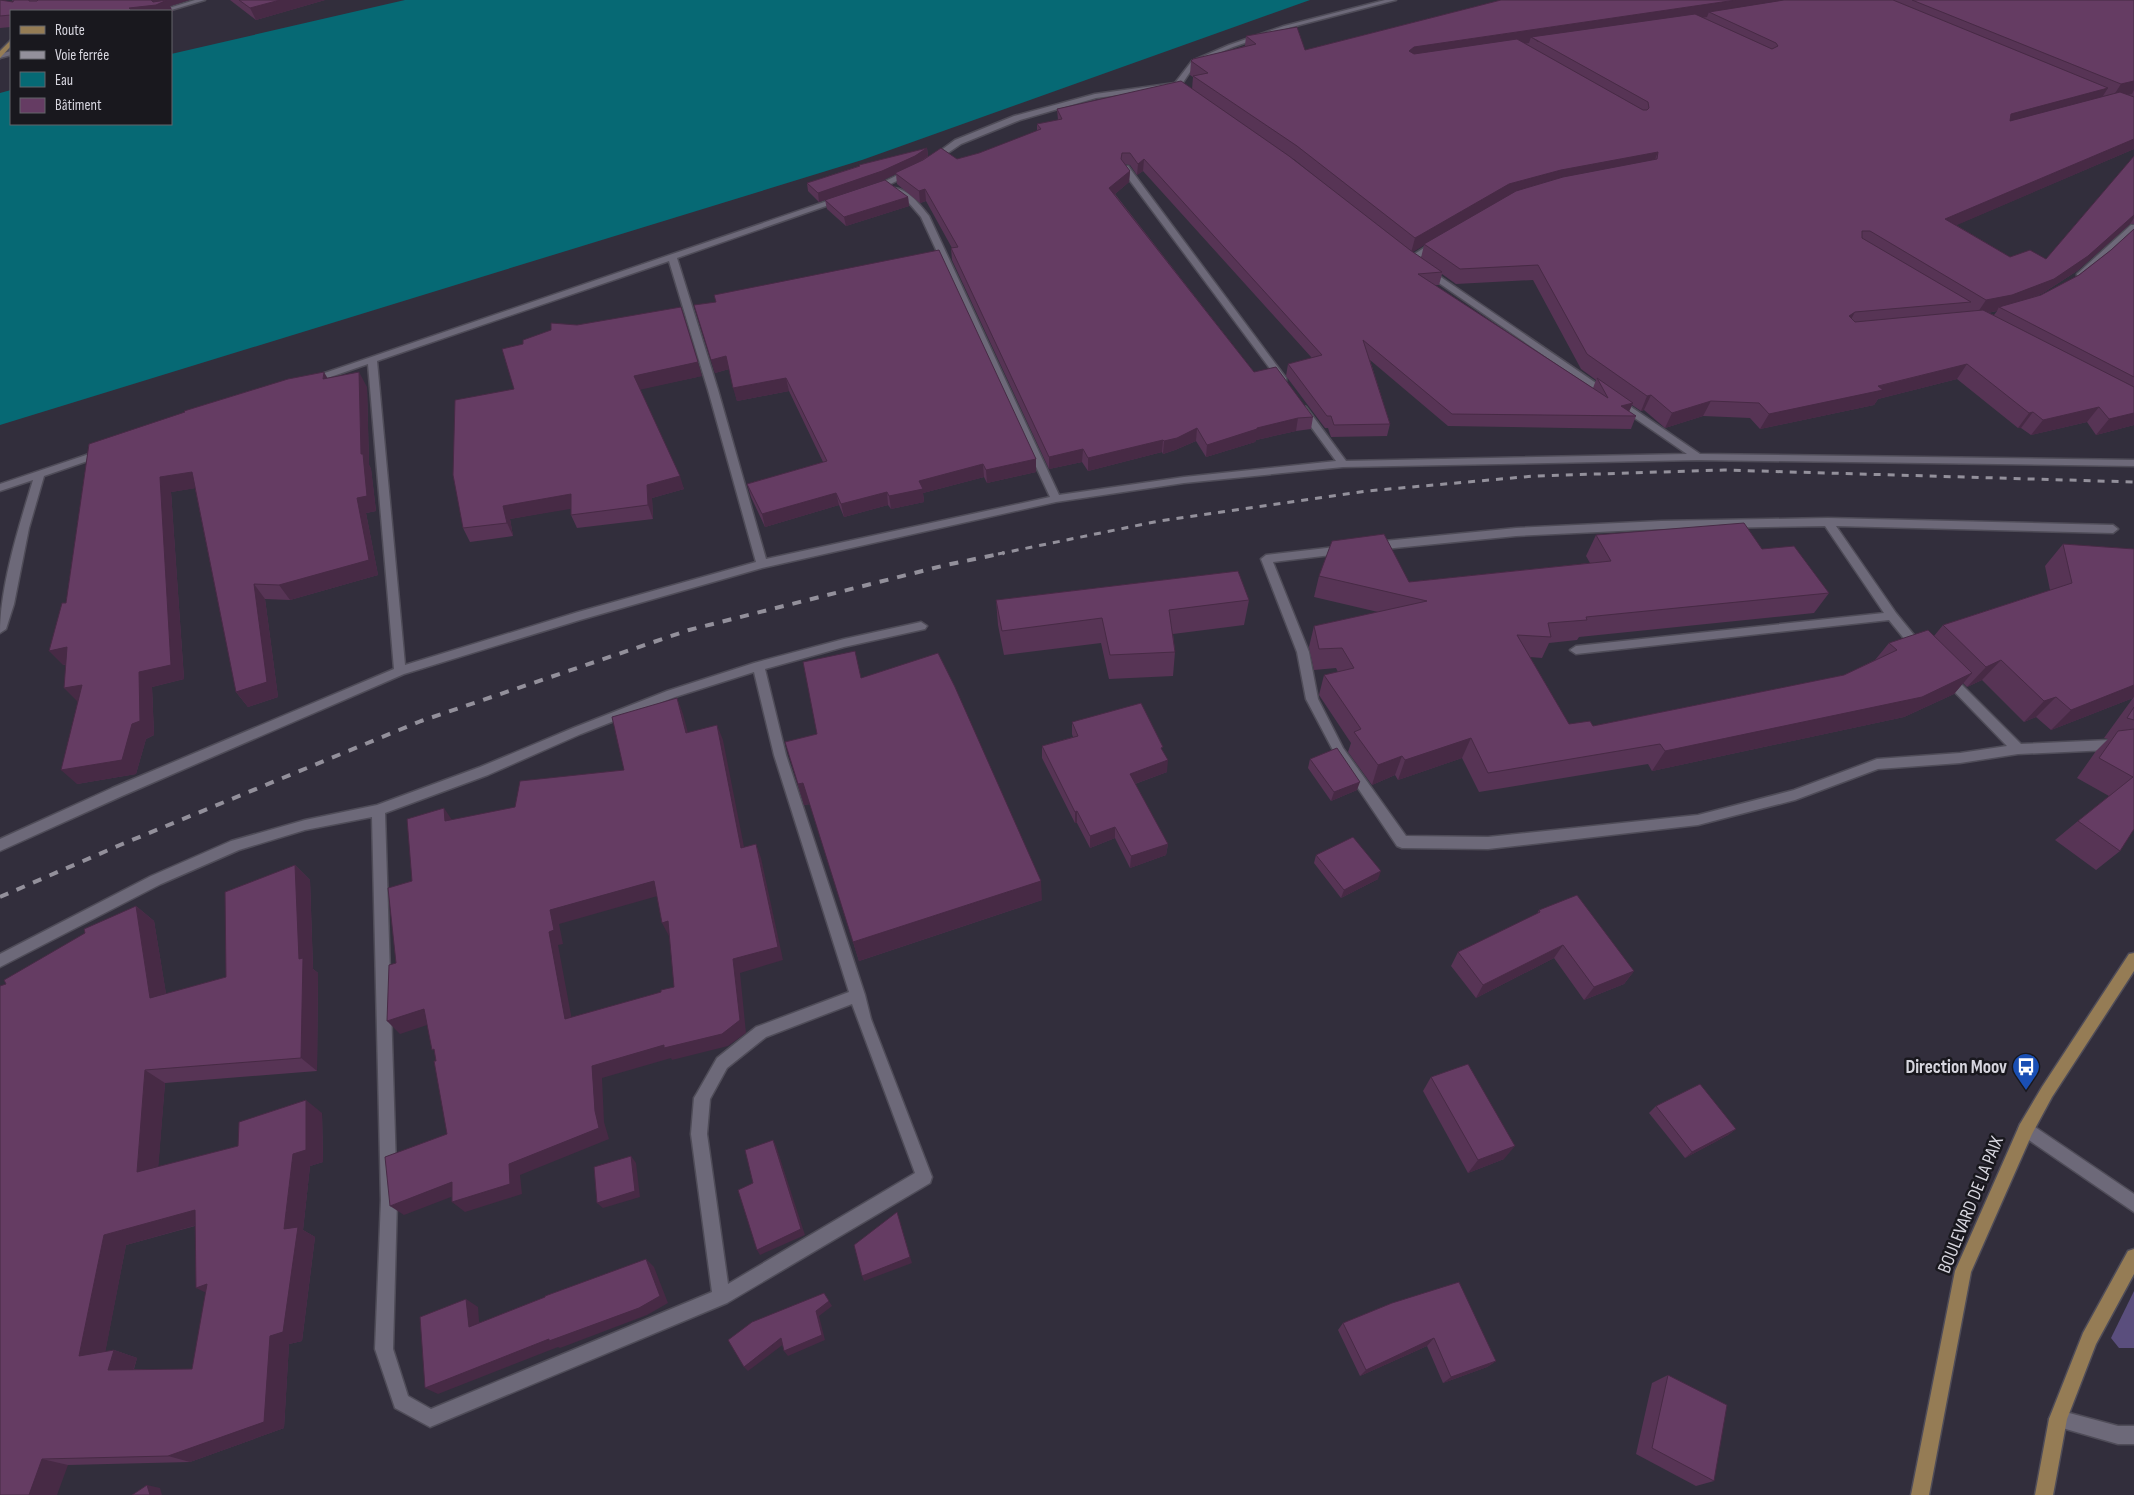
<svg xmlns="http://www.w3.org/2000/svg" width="2134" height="1495" viewBox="0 0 2134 1495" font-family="'Sofia Sans Condensed',sans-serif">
  <rect width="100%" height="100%" fill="#322e3c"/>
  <path fill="#5a4e7d" d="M2134 1291V1348H2119L2111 1338Z"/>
  <path fill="#066974" d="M405 0H1310L862 160 0 425V93L11 90V124H171V54Z"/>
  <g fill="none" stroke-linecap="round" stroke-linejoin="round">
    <defs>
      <g id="service">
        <path d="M1828 518 2113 525 2118 529 2113 533 1836 526 1896 613 1923 646 1925 649 1919 653 1915 652 1889 620 1576 654 1570 650 1576 646 1884 613 1825 526 1661 529 1516 536 1374 550 1369 546 1374 542 1516 528 1661 521Z"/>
        <path d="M1344 546 1349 550 1348 553 1273 562 1309 652 1318 699 1343 748 1406 836 1488 837 1698 815 1794 790 1877 759 1960 753 2007 746 1943 680 1941 677 1947 673 1951 674 2021 744 2109 740 2113 742 2115 745 2113 748 2109 750 2018 754 1960 763 1878 769 1795 800 1698 825 1488 849 1402 848 1397 846 1335 754 1306 699 1297 652 1261 559 1266 555Z"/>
        <path d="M2026 1121 2134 1194V1212L2020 1134 2018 1129 2020 1124Z"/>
        <path d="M2058 1410 2118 1426H2134V1444H2118L2052 1425 2049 1419 2052 1413Z"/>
      </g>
      <g id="minor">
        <path d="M195 0H205L168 11H159Z"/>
        <path d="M1385 0H1396L1288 28 1233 47 1196 63 1180 87 1096 98 1020 120 961 144 936 161 929 159 955 140 1014 116 1095 94 1175 83 1192 61 1229 45 1284 26Z"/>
        <path d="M11 51V55L0 58V54Z"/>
        <path d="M1122 166H1128L1286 378V382H1280L1122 170Z"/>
        <path d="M908 170 915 172 876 191 869 189Z"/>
        <path d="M892 188C907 187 921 206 929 216L1059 495 1184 477 1336 461 1298 409 1303 406 1306 407 1346 461 1687 454 1423 272V268L1426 267 1700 454 2134 460V466L1698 460 1343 467 1184 483 1056 502 762 568 580 620 404 674 122 796 0 851V839L112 788 394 669 368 364 310 384 305 381 307 379 839 197 846 199 677 258 718 390 766 559 1050 497 921 217 909 203 892 192ZM669 261 708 390 756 562 578 612 405 665 377 361Z"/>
        <path d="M2131 225H2134V231L2083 278H2077V274Z"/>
        <path d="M1433 242 1440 244 1414 261 1407 259Z"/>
        <path d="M101 450 106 453 105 455 44 476 29 528 14 604 6 629 0 633C0 586 19 526 33 480L0 491V484Z"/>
        <path d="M921 622 927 626 925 629 844 647 765 669 786 755 865 995 871 1019 932 1177 930 1183 727 1303 430 1427 395 1408 375 1349 381 1200 372 817 305 830 239 850 161 884 0 967V954L151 876 231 841 305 820 377 805 480 767 573 728 667 691 754 663 844 639ZM754 672 774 755 849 992 756 1027 717 1058 697 1093 694 1098 691 1134 712 1292 431 1409 408 1396 393 1349 397 1200 385 813 488 775 581 734 675 697ZM852 1004 915 1173 728 1284 707 1134 710 1099 727 1068 766 1037Z"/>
      </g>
      <g id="secondary">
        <path d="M11 40V46L0 58V51Z"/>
        <path d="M2134 953V971L2052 1097 2032 1134 1971 1272 1929 1495H1911L1955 1271 2020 1124 2042 1087 2129 954Z"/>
        <path d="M2134 1249V1274L2096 1344 2067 1419 2053 1495H2035L2049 1419 2083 1333 2128 1251Z"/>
      </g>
    </defs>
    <use href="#service" stroke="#4f4c58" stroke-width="3"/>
    <use href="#minor" stroke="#4f4c58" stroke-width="3"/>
    <use href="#secondary" stroke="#4f4c58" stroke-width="3"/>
    <use href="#service" fill="#6d6979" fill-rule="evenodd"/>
    <use href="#minor" fill="#6d6979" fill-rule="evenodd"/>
    <use href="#secondary" fill="#957c55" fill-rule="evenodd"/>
    <path stroke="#93909b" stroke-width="3" stroke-dasharray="7 7" stroke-linecap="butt" d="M998 554 1159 521 1367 491 1534 476 1724 470 2134 482"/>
    <path stroke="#93909b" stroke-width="4" stroke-dasharray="9 9" stroke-linecap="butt" d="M0 897 120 845 421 721 689 630 946 565 1004 553"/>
  </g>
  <g fill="#573455" fill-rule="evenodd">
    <path d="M0 0 13 2 12 0H189L170 6 173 12 11 11V27L0 28Z"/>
    <path d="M230 0H325L256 20Z"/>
    <path d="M1501 0H2134V149L1956 225 2010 257 2046 259 2134 156V224H2130L2077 271 2043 293 2034 297 2041 295 2079 275 2111 250 2134 229V425L2096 435 2087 422 2031 435 2021 428H2018L1957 379 1878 399 1874 405 1760 429 1750 418 1703 416 1665 428 1644 410 1641 411 1632 405 1629 412 1636 416 1631 429 1448 426 1370 360 1390 424 1387 436 1331 437 1328 428H1325L1286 376 1288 364 1312 358 1143 171 1137 175 1130 165 1125 164 1130 171 1129 182 1115 194 1254 372 1313 417 1311 429 1296 431 1256 440 1255 442 1206 457 1196 441 1175 450 1163 454 1162 452 1088 471 1082 462 1049 469 952 260 951 248H952L926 201 920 203 897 184 896 174 883 180 819 202 808 191 807 183 859 166V165L927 148 928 156 957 159 979 153 1037 131V124L1058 120 1057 109 1192 89 1193 77 1190 75 1191 61 1245 46 1246 36 1305 50ZM1290 157 1295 160 1332 190ZM1424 245 1421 258 1412 252ZM1442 274 1456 284 1533 280 1581 369 1596 380 1593 388 1435 285H1439ZM1997 311 1994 315 1988 313Z"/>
    <path d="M908 197 909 206 846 226 827 209 825 200Z"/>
    <path d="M694 305 1036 459V472L987 483 984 477 923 493 924 502 891 509 888 505 844 517 839 505 765 527 751 497 747 484 823 462 789 391 737 401 729 369 715 373Z"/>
    <path d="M702 376 640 389 684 489 652 498 653 519 577 528 571 515V508L510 519 513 536 470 542 463 528 455 400Z"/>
    <path d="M327 378 367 387 369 465 371 469 376 511 366 513 378 575 290 600 265 599 278 697 248 707 236 692 195 488 171 492 184 679 152 687 154 735 146 739 136 774 77 784 78 702 66 665H63L66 603 89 444Z"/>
    <path d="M1596 535 1762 549 1829 593 1814 613 1579 637 1577 640 1549 643 1542 658 1530 657 1569 724 1593 726 1844 675 1875 660 1889 643 1934 636 1943 625 2050 590 2045 566 2063 544 2134 549V829L2120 851 2096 870 2055 840 2078 821 2109 796 2077 778 2096 751 2108 739 2104 738 2133 698 2051 730 2036 717 2024 722 1982 680 1967 687 1963 683 1954 694 1904 717 1652 771 1648 764 1479 792 1462 758 1398 780 1395 775 1372 785 1348 752 1351 743 1319 695 1324 675 1338 672 1336 668 1314 670 1309 647 1314 626 1378 612 1314 597 1319 576 1409 582 1590 563 1586 556Z"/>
    <path d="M996 600H1249L1244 625 1173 634 1175 652 1173 676 1109 679 1101 643 1004 655 998 625Z"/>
    <path d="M861 678 1042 900 859 961 810 804 804 805 785 742 817 734Z"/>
    <path d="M1072 722 1163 751 1167 772 1135 784 1168 844 1166 855 1130 868 1115 838 1090 848 1077 823H1075L1042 758V746L1073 737 1072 734Z"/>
    <path d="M1310 759 1357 790 1331 801 1308 768Z"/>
    <path d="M1316 855 1378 879 1341 898 1314 863Z"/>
    <path d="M295 865 310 880 313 969 318 973 317 1071 165 1083 158 1167 238 1146 322 1113 323 1162 310 1166 303 1230 315 1237 302 1341 289 1344 284 1428 190 1462 68 1465 0 1495 136 906 154 921 166 994 226 977ZM195 1226 206 1293 192 1369H134L137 1358 114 1350 105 1352 126 1245Z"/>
    <path d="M1539 910 1634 971 1624 984 1584 1000 1554 958 1476 998 1451 966 1458 952 1537 914Z"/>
    <path d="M1431 1077 1504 1159 1468 1173 1423 1091Z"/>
    <path d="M1656 1106 1736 1129 1728 1135 1685 1158 1649 1113Z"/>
    <path d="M1392 1303 1496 1361 1487 1367 1443 1383 1427 1346 1360 1376 1338 1330 1343 1323Z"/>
    <path d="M1668 1375 1714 1481 1696 1486 1636 1454 1652 1383Z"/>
  </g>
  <g fill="#472a45">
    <path d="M151 0H189L170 6 173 12H171V11H131L129 8Z"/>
    <path d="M280 0H325L256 20 250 8Z"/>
    <path d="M1736 0H1821L1709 12 1707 17 1538 42 1531 37 1529 43 1411 60 1409 51 1414 47Z"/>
    <path d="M2134 81V90L2132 94 2112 98 2121 84Z"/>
    <path d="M2108 88 2099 102 2002 128 2011 114Z"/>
    <path d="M2134 139V149L1936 234 1945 219Z"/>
    <path d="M927 148 928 156 916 164 895 173 896 174 883 180 819 202 818 193Z"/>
    <path d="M1658 152 1652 167 1505 198 1411 253 1415 238 1509 184 1561 170Z"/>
    <path d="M1144 159 1143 171 1137 175 1138 164Z"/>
    <path d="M1130 171 1129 182 1109 199V188Z"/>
    <path d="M925 189 926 201 920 203 919 191Z"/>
    <path d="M908 197 909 206 846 226 844 217Z"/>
    <path d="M2134 215V218L2130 224 2077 271 2043 293 2003 309 1999 307 1997 311 1976 315 1986 300Z"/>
    <path d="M1855 312 1847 327 1849 316Z"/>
    <path d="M726 356 729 369 715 373 711 360Z"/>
    <path d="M698 362 702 376 639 390 634 376Z"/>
    <path d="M1967 364 1957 379 1878 399 1874 405 1760 429 1769 414Z"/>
    <path d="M324 372 332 386 323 379Z"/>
    <path d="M359 372 367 387 369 465 371 469 376 511 366 513 378 575 290 600 279 585 357 498 361 454Z"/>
    <path d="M786 378 789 391 737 401 733 388Z"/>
    <path d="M1651 395 1644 410 1641 411 1647 396Z"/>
    <path d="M1711 401 1703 416 1665 428 1672 413Z"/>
    <path d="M1633 403 1627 415 1621 406Z"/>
    <path d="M2099 407 2087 422 2031 435 2043 420Z"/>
    <path d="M2033 412 2021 428H2018L2029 413Z"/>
    <path d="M2134 413V425L2096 435 2109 419Z"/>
    <path d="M1298 418 1296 431 1256 440 1255 442 1206 457 1207 445 1257 428Z"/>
    <path d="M1197 428 1196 441 1175 450 1163 454 1164 441Z"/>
    <path d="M1163 440 1162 452 1088 471V458Z"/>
    <path d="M1083 449 1082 462 1049 469V457Z"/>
    <path d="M1036 459V472L987 483 986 470Z"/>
    <path d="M983 464 984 477 923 493 924 502 891 509 889 496 919 481Z"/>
    <path d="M192 472 203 487 171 492 184 679 152 687 154 735 146 739 136 774 77 784 61 770 139 672 160 477Z"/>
    <path d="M680 476 684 489 652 498 653 519 648 505 647 485Z"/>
    <path d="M887 492 888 505 844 517 841 504Z"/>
    <path d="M836 493 839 505 765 527 762 514Z"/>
    <path d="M571 494 576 508 510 519 513 536 507 523 503 506Z"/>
    <path d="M254 584 265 599 278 697 248 707 236 692Z"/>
    <path d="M67 647 81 662 63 665 49 651Z"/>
    <path d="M2001 660 1982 680 1967 687 1986 667Z"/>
    <path d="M1972 673 1954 694 1904 717 1652 771 1665 751Z"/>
    <path d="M82 685 78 702 64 688Z"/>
    <path d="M2134 685V697L2133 698 2051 730 2071 710Z"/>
    <path d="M2056 697 2036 717 2024 722 2044 701Z"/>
    <path d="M677 698 683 714 692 748 686 733Z"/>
    <path d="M717 725 723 740 747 862 741 848Z"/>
    <path d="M1471 738 1462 758 1398 780 1405 760Z"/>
    <path d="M1402 756 1395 775 1372 785 1378 765Z"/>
    <path d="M1168 760 1167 772 1129 786 1130 774Z"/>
    <path d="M1360 782 1357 790 1331 801 1334 792Z"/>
    <path d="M803 783 810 804 804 805 798 784Z"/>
    <path d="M444 808 454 823 445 821Z"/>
    <path d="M1077 811V823H1075V812Z"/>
    <path d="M1115 827V838L1090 848V836Z"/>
    <path d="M756 844 761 858 783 960 740 973 746 1033 728 1046 672 1060 671 1058 602 1078 604 1122 609 1139 520 1175 522 1194 465 1212 452 1202 509 1164 595 1111 592 1066 733 959Z"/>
    <path d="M1168 844 1166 855 1130 868 1131 856Z"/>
    <path d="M295 865 310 880 313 969 318 973 317 1071 301 1058Z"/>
    <path d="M1381 871 1378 879 1341 898 1344 890Z"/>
    <path d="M654 881 661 895 559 924 563 944 558 945 574 1031 565 1019 549 932 550 910Z"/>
    <path d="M1041 881 1042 900 859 961 853 942Z"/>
    <path d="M136 906 154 921 169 1012 150 998Z"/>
    <path d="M668 921 669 936 662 923Z"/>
    <path d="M1563 945 1554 958 1476 998 1483 985Z"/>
    <path d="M1634 971 1624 984 1584 1000 1594 987Z"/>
    <path d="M424 1009 436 1022 400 1034 387 1021Z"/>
    <path d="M145 1070 165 1083 157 1184 137 1172Z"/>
    <path d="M306 1100 322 1113 323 1162 310 1166 303 1230 315 1237 302 1341 289 1344 284 1428 190 1462 168 1456 270 1336 284 1229 293 1154Z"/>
    <path d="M1736 1129 1728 1135 1685 1158 1692 1152Z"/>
    <path d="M773 1140 776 1146 805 1235 760 1255 757 1250Z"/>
    <path d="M1515 1146 1504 1159 1468 1173 1478 1160Z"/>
    <path d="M631 1156 636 1163 640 1197 603 1208 597 1203Z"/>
    <path d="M452 1182 464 1192 404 1215 390 1206Z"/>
    <path d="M195 1210 215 1220 126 1245 103 1364 79 1356 104 1235Z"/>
    <path d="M897 1212 912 1263 864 1281 862 1276Z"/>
    <path d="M646 1259 654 1267 668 1303 647 1315 560 1348 558 1347 438 1394 425 1388Z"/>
    <path d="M207 1284 217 1298 196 1288Z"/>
    <path d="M824 1293 832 1306 819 1316 825 1340 788 1356 784 1351 816 1311Z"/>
    <path d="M466 1299 478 1307 480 1334 469 1327Z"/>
    <path d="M781 1338 785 1343 748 1371 744 1367Z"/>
    <path d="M1434 1338 1427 1346 1360 1376 1366 1370Z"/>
    <path d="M114 1350 137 1358 131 1377 108 1370Z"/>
    <path d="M1496 1361 1487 1367 1443 1383 1451 1377Z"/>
    <path d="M42 1459 68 1465 57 1495H29Z"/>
    <path d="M147 1485 160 1488 162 1495H150Z"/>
  </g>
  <g fill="#653c63" stroke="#472a45" fill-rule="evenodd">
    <path d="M0 0 13 2 14 0H29V1H37L38 0H151L153 2 167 0 156 5 129 8 132 11H11V15L0 16Z"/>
    <path d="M239 0H280L250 8Z"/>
    <path d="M1501 0H1736L1414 47 1409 51 1414 54 1517 39 1643 110H1647L1649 108 1648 102 1531 37 1695 14 1772 49 1778 46 1776 43 1709 12 1784 0H1893L2108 88 2011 114 2010 121 2120 92 2134 97V139L1945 219 2010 257 2030 250 2046 259 2134 156V215L2088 256 2054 279 2012 295 1986 300 1870 231H1862V238L1971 302 1855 312 1849 316 1855 322 1983 310 2134 387V413L2109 419 2099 407 2043 420 2033 412 2029 413 1967 364 1878 386 1883 390 1769 414 1759 403 1711 401 1672 413 1651 395 1647 396 1587 354 1538 265 1460 269 1424 244 1516 191 1563 177 1657 159 1658 152 1561 170 1509 184 1415 238 1297 146 1193 76 1208 73 1191 61 1193 59 1256 44 1246 36 1297 27 1305 50Z"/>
    <path d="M1912 0H2134V81L2121 84Z"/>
    <path d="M1181 81 1289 156 1410 250 1442 272 1418 274 1608 398 1597 378 1633 403 1621 406 1636 416 1452 414 1363 340 1390 424 1334 425 1331 416H1327L1288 364 1322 355 1144 159 1138 164 1130 153H1122L1121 159 1130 171 1109 188 1254 372 1276 367 1313 417 1298 418 1257 428V429L1207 445 1197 428 1177 438 1164 441 1163 440 1088 458 1083 449 1049 457 951 248 958 247 925 189 919 191 895 173 923 160 941 148 957 159 979 153 1041 129 1037 124 1062 119 1057 109Z"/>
    <path d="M927 148 915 156 882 171 818 193 807 183 860 166 859 165Z"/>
    <path d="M885 180 908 197 844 217 825 200Z"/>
    <path d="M2134 229V377L1999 307 2041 295 2079 275 2111 250Z"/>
    <path d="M939 250 1036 459 986 470 983 464 919 481 923 489 889 496 887 492 841 504 836 493 762 514 747 484 827 461 786 378 733 388 726 356 711 360 694 305 716 302 714 295Z"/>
    <path d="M681 307 698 362 634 376 680 476 647 485 648 505 571 515V494L503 506 507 523 463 528 453 475 455 400 514 389 502 349 523 344V340L551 330V323L577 325Z"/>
    <path d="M324 372 323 379 359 372 361 454H363L367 496 357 498 369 560 279 585 254 584 267 682 236 692 192 472 160 477 171 665 139 672 140 721 132 724 122 760 61 770 82 685 64 688 67 647 49 651 62 603H66L89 444 185 412 184 411 288 379Z"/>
    <path d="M1744 523 1762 549 1794 546 1829 593 1586 617 1587 620 1548 623 1551 637 1517 635 1569 724 1590 721 1593 726 1844 675 1897 650 1889 643 1928 630 1972 673 1922 697 1665 751 1660 744 1488 773 1471 738 1405 760 1402 756 1378 765 1354 732 1361 729 1324 675 1354 668 1342 648 1319 649 1314 626 1427 601 1319 576 1332 541 1384 534 1409 582 1611 561 1596 535Z"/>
    <path d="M2063 544 2134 549V685L2071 710 2056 697 2044 701 2001 660 1986 667 1943 625 2072 583Z"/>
    <path d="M1238 571 1249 600 1169 610 1175 652 1110 655 1102 618 1002 631 996 600Z"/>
    <path d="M855 651 861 678 938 653 955 687 1041 881 853 942 803 783 798 784 785 742 817 734 803 662Z"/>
    <path d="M677 698 686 733 717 725 741 848 756 844 778 947 733 959 740 1020 722 1034 664 1048V1045L592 1066 595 1111 599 1128 509 1164 510 1184 452 1202V1182L390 1206 385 1157 447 1134 434 1061H436L434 1049 432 1050 424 1009 387 1021 389 965 396 963 388 888 412 881 407 819 444 808 445 821 515 807 520 781 624 770 612 717ZM654 881 662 923 668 921 674 987 661 990V992L565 1019 549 932 554 930 550 910Z"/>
    <path d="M1141 703 1163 747 1161 748 1168 760 1130 774 1168 844 1131 856 1115 827 1090 836 1077 811 1075 812 1042 746 1078 736 1072 722Z"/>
    <path d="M2134 707V720L2127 718Z"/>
    <path d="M2134 729V829L2120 851 2078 821 2133 777 2099 758 2118 731Z"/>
    <path d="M1337 748 1360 782 1334 792 1310 759Z"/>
    <path d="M1353 837 1381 871 1344 890 1316 855Z"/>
    <path d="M295 865 299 959 303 958 301 1058 145 1070 137 1172 238 1146 239 1122 306 1100V1150L293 1154 284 1229 298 1227 283 1332 270 1336 264 1422 168 1456 42 1459 29 1495H0V986L6 984 4 980 85 933 84 929 136 906 150 998 226 977 225 892ZM195 1210 196 1288 207 1284 192 1369 108 1370 114 1350 79 1356 104 1235Z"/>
    <path d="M1577 895 1634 971 1594 987 1563 945 1483 985 1458 952 1540 912 1539 910Z"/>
    <path d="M1468 1064 1515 1146 1478 1160 1431 1077Z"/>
    <path d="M1700 1084 1736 1129 1692 1152 1656 1106Z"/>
    <path d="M773 1140 801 1229 757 1250 738 1190 753 1183 745 1150Z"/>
    <path d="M631 1156 635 1191 597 1203 594 1167Z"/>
    <path d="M897 1212 910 1257 862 1276 854 1245Z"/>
    <path d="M646 1259 660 1296 639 1308 549 1341V1339L425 1388 420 1317 466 1299 469 1327 545 1297V1296Z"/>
    <path d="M1459 1282 1496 1361 1451 1377 1434 1338 1366 1370 1343 1323 1392 1303Z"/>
    <path d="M824 1293 829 1301 816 1311 822 1335 784 1351 781 1338 744 1367 728 1340 752 1322Z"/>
    <path d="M1668 1375 1727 1405 1714 1481 1652 1448Z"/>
    <path d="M147 1485 150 1495H132Z"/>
  </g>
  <defs>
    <symbol id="bus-pin" viewBox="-11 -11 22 30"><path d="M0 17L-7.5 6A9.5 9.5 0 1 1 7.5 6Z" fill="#1a4fb4" stroke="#19181e"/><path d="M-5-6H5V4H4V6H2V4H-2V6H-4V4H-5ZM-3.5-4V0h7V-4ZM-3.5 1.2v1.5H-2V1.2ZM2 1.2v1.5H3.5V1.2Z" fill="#fff"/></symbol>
  </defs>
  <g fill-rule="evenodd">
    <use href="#bus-pin" x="2010" y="1051" width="32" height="43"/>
  </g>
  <g text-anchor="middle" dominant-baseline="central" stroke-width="5" stroke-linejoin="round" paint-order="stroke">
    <g font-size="19" font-weight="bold" fill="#d7d6df" stroke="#19181e" text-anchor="end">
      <text x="2007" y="1067">Direction Moov</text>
    </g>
    <g font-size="19" fill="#d7d6df" stroke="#19181e">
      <text transform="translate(1971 1205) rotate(-68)">BOULEVARD DE LA PAIX</text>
    </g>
  </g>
  <rect x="10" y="10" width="162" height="115" fill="#19181e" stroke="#65646b"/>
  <rect x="20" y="26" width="25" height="8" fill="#957c55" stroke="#65646b"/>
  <text x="55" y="35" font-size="15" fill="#d7d6df">Route</text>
  <rect x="20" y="51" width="25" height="8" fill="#93909b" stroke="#65646b"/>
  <text x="55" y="60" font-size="15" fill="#d7d6df">Voie ferrée</text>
  <rect x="20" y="72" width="25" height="15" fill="#066974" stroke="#65646b"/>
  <text x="55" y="85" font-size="15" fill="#d7d6df">Eau</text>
  <rect x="20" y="98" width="25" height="15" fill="#653c63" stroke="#65646b"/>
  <text x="55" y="110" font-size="15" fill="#d7d6df">Bâtiment</text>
</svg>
